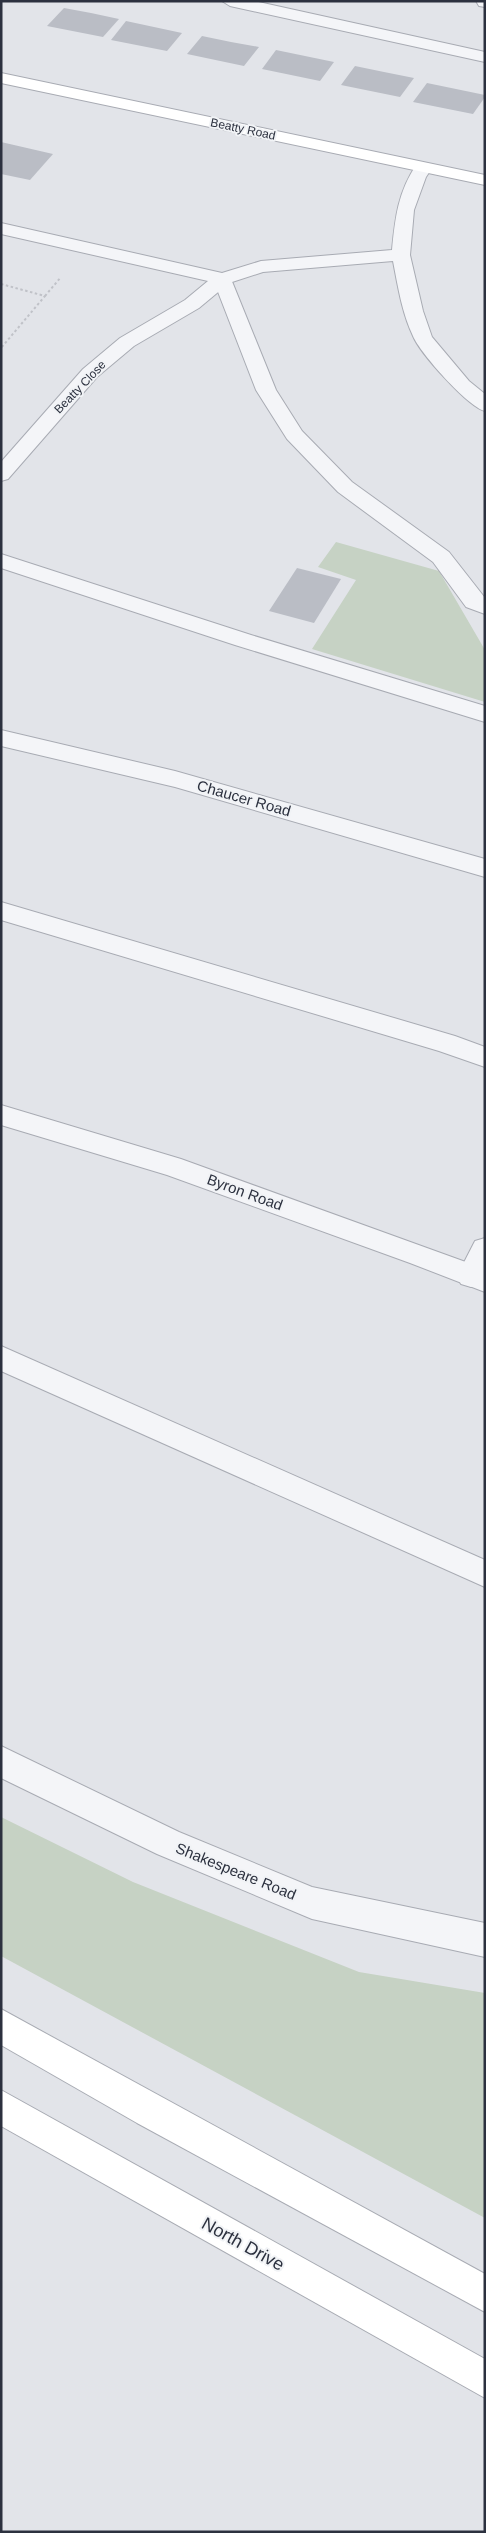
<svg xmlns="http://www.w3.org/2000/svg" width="486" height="2533" viewBox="0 0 486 2533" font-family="Arial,sans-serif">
  <rect width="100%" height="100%" fill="#e2e4e9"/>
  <g fill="#c6d2c4">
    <path d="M336 542 439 571 485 650V702L312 649 356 580 318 567Z"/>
    <path d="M1 1817 133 1882 359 1972 485 1993V2218L1 1956Z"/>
  </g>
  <g fill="#babdc5">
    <path d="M64 8 91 13 119 19 103 37 47 26Z"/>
    <path d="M126 21 182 33 167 51 111 40Z"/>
    <path d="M202 36 231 42 259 47 244 66 187 54Z"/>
    <path d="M276 50 334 62 320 81 262 69Z"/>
    <path d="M355 66 384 72 414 78 400 97 341 85Z"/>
    <path d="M427 83 485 95V97L473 114 413 102Z"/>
    <path d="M1 142 53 154 30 180 1 174Z"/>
    <path d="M297 568 341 579 314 623 269 611Z"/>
  </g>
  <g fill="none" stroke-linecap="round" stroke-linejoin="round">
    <defs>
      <g id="lane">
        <path d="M222 1H254L485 52V62L230 6Z"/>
        <path d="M222 273 229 275 231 279 276 390 302 431 352 482 449 552 485 598V614L466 607 433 562 338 492 287 439 256 390 213 279 215 275Z"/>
        <path d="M1 554 251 635 485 706V722L235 645 1 568Z"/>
        <path d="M1 902 455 1036 485 1047V1067L439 1051 1 920Z"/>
        <path d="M485 1238V1276L481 1284 471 1287 461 1284 457 1276 475 1241Z"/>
        <path d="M1 1346 485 1560V1587L1 1371Z"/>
      </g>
      <g id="street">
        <path d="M476 1H485V7L479 6Z"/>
        <path d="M423 163 429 164 432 168 426 177 414 210 410 255 423 311 432 337 469 381 485 394V411C468 407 420 353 413 336 402 313 398 287 393 261L263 272 229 283 199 308 134 346 97 377 8 479 1 481V462L83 369 120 338 185 300 208 281 1 234V223L222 273 261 261 392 250C395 219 398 191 417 164Z"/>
        <path d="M1 730 175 771 485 859V877L175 787 1 746Z"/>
        <path d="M1 1105 181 1159 485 1269V1292L410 1263 167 1175 1 1125Z"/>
        <path d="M1 1746 179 1832 312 1887 485 1923V1957L312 1919 157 1854 1 1778Z"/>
      </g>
      <g id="secondary">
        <path d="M1 73 485 175V185L1 83Z"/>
        <path d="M1 2009 485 2274V2312L137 2123 1 2045Z"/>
        <path d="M1 2090 485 2359V2398L1 2126Z"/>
      </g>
    </defs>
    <use href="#lane" stroke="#a8abb3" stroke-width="2"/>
    <use href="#street" stroke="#a8abb3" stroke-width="2"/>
    <use href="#secondary" stroke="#a8abb3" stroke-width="2"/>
    <g stroke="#c0c2c8" stroke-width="2" stroke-dasharray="2.5 2.5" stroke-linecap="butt">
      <path d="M1 284 45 296 1 348"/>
      <path d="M45 296 61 277"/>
    </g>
    <use href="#lane" fill="#f4f5f8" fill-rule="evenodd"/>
    <use href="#street" fill="#f4f5f8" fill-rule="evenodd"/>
    <use href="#secondary" fill="#fff" fill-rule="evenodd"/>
  </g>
  <g text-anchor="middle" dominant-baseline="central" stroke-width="4" stroke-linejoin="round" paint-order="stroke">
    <g font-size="12" fill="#2c313f" stroke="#f1f3f6">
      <text transform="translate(243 129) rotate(12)">Beatty Road</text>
      <text transform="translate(80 387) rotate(-46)">Beatty Close</text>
    </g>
    <g font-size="15" fill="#2c313f" stroke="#f1f3f6">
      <text transform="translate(244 798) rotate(16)">Chaucer Road</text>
      <text transform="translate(245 1192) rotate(20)">Byron Road</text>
      <text transform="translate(236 1871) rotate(22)">Shakespeare Road</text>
    </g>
    <g font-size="18" fill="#2c313f" stroke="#f1f3f6">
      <text transform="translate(243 2244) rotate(29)">North Drive</text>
    </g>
  </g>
  <rect width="486" height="2533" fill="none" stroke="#2c313f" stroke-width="5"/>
</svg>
